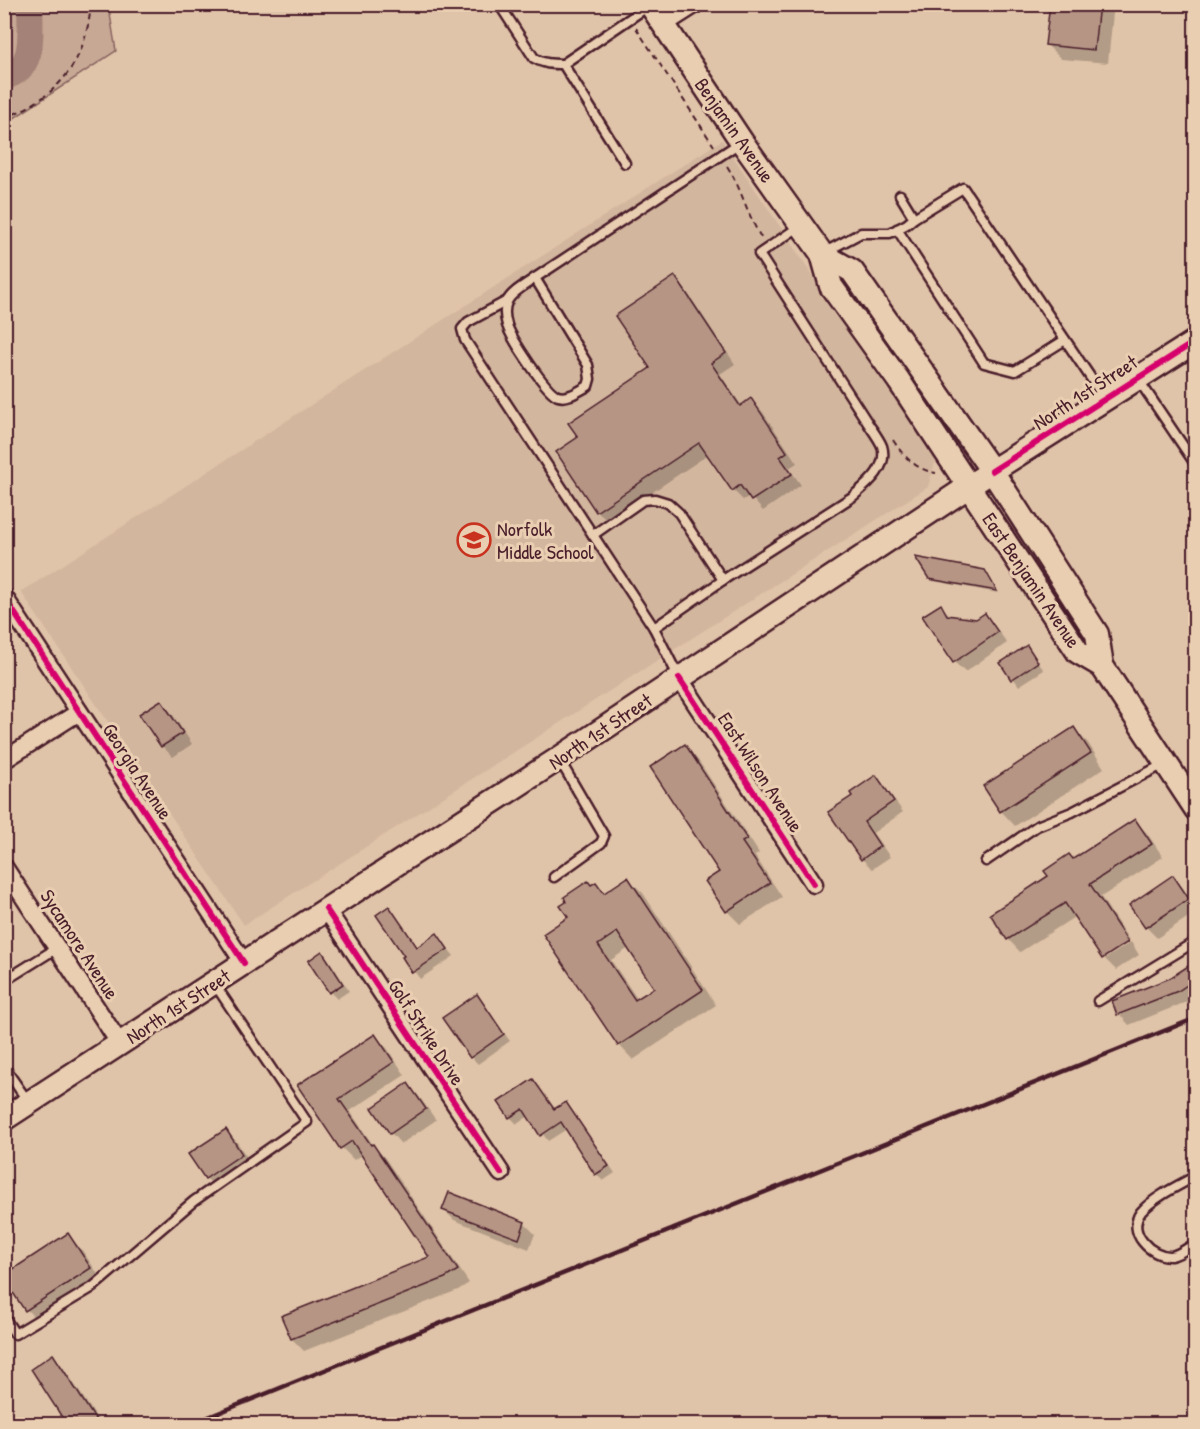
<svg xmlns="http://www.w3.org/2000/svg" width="1200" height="1429" viewBox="0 0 1200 1429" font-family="'Patrick Hand',sans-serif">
  <rect width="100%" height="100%" fill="#e0c4a9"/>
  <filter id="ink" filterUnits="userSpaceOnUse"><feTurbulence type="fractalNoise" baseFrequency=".0167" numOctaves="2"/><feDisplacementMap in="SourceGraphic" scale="12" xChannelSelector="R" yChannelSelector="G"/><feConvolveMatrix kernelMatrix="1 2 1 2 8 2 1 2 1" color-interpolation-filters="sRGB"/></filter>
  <g filter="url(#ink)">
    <path fill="#d3b69e" d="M722 140 936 459 928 487 244 925 21 592Z"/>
    <path fill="#c7a894" stroke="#886460" stroke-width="1.5" d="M5 5V4L132 5 127 9 109 8 116 51 5 124Z"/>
    <g fill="#0003" fill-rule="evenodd">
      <path d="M1051 4H1114L1108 63 1061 59 1046 44Z"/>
      <path d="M674 278 685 289 735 364 720 374 742 406 751 400 762 411 797 463 789 468 801 485 763 511 750 496 743 500 733 490 709 454 608 522 597 511 580 438 652 369Z"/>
      <path d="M988 575 998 593 933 581 930 578Z"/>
      <path d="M941 606 952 617 976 621 984 615 995 626 1007 643 965 672 954 662Z"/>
      <path d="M1026 647 1044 670 1019 686 1002 663Z"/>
      <path d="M161 702 171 712 192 744 173 757 162 746 141 715Z"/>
      <path d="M1074 729 1088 743 1104 768 1015 826 1001 811Z"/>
      <path d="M685 746 698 760 759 853 755 856 782 897 740 924 727 911 721 872Z"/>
      <path d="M875 777 886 788 903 812 873 833 890 857 872 869 862 859 854 796Z"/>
      <path d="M1135 821 1147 833 1163 857 1101 897 1129 940 1104 956V958L1076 916 1020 952 1008 939 1050 877Z"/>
      <path d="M1173 877 1183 888 1196 906V912L1157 938 1146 927Z"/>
      <path d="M628 879 643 893 716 1005 633 1060 619 1045 570 918 591 887 596 884 606 894ZM629 948 656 988 638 1000 611 960Z"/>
      <path d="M389 908 418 948 437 935 454 956 420 979 404 958 406 956Z"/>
      <path d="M1131 942 1139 955 1116 970 1105 959Z"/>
      <path d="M322 953 329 960 349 991 337 999 330 992Z"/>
      <path d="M1196 963V997L1189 1001 1129 1025 1119 1014Z"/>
      <path d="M477 996 510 1041 478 1064 471 1057 444 1018Z"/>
      <path d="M375 1036 387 1048 405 1075 350 1111 375 1148 385 1158 469 1283 458 1290 304 1351 292 1339 432 1258 362 1154 354 1160 342 1148 299 1085Z"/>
      <path d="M533 1081 555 1110 566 1104 572 1111 615 1173 603 1181 596 1174 567 1129 548 1141 529 1116 517 1124 510 1117 500 1103Z"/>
      <path d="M408 1085 418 1095 436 1120 401 1144 391 1133Z"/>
      <path d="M226 1131 237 1142 252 1165 216 1188 206 1178Z"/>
      <path d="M444 1210 524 1223 535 1234 529 1249 454 1220Z"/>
      <path d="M68 1235 82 1250 104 1283 41 1324 27 1310Z"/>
      <path d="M53 1356 63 1367 101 1424H69Z"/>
    </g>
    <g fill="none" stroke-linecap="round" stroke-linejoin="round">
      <path stroke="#a58277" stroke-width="26" d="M4 77C37 69 30 31 30 4"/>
    </g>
    <g fill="#b69585" stroke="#4a1f2b" stroke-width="1.5" fill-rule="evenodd">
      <path d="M1050 4H1099L1094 50 1045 45Z"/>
      <path d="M675 276 726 353 711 363 740 406 751 398 787 452 780 457 792 474 751 501 740 485 732 491 699 443 596 512 556 452 578 437 568 423 650 368 615 316Z"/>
      <path d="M915 557 985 570 997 591 929 579Z"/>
      <path d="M941 604 947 615 976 619 985 613 998 632 953 663 922 616Z"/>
      <path d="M1027 645 1038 662 1011 680 1000 663Z"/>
      <path d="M161 700 183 733 161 747 139 714Z"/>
      <path d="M1074 727 1091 753 1000 812 983 786Z"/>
      <path d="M685 744 747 839 742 842 770 883 726 912 705 881 719 872 650 767Z"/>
      <path d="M876 775 894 801 864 822 880 846 861 860 828 812 852 796 850 793Z"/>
      <path d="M1135 819 1152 844 1090 884 1128 942 1102 959 1065 903 1007 940 990 914 1048 876 1044 871 1069 854 1073 859Z"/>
      <path d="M1173 875 1189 899 1145 928 1129 905Z"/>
      <path d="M628 877 703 990 618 1046 543 934 568 917 560 906 566 902 564 897 588 881 591 885 596 882 604 893ZM617 932 654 988 635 1000 598 945Z"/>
      <path d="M389 906 417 947 437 933 448 949 412 973 402 957 404 956 376 915Z"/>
      <path d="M322 951 343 984 329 993 308 961Z"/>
      <path d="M1196 961V979L1178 991 1117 1015 1112 1001 1170 978Z"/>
      <path d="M477 994 504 1034 470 1058 442 1018Z"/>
      <path d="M375 1034 394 1062 339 1099 371 1145 373 1144 458 1270 445 1278 291 1339 281 1316 429 1257 352 1141 340 1149 297 1085Z"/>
      <path d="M533 1079 554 1109 566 1102 609 1166 595 1175 561 1122 540 1136 523 1109 509 1118 498 1102Z"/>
      <path d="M408 1083 426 1109 390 1134 372 1108Z"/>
      <path d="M226 1129 242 1154 205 1179 188 1154Z"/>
      <path d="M449 1192 525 1222 519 1239 442 1210Z"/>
      <path d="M68 1233 91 1268 25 1311 4 1279V1275Z"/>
      <path d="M53 1354 99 1425H67L31 1369Z"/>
    </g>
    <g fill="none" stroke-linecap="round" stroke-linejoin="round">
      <defs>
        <g id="lane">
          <path d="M499 4 534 58C544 64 551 64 563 64L650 5"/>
          <path d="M563 64 625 163"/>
          <path d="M914 218 963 188 1105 399"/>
          <path d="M897 229 984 363 1015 371 1065 340"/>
          <path d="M825 252 861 233H890L907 224 914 218 900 195"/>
          <path d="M535 278 588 365 590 379 588 386C579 391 568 399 558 396 546 392 511 338 507 325 505 318 504 308 507 302 511 292 527 284 535 278Z"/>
          <path d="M535 278 741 142"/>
          <path d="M507 301 468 322 462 329 465 340 654 628 679 678"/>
          <path d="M1138 379 1196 465"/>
          <path d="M593 535 643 500 655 499 668 503 679 513 723 580"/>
          <path d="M654 628 723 580 852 497C866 485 889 468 882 446 879 439 873 431 869 425L759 254 800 226"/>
          <path d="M986 861 1037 826 1072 812 1166 763"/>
          <path d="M554 877 601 843 604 836 559 759"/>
          <path d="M4 981 57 948"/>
          <path d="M1098 1001 1196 941"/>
          <path d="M4 1067 29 1103"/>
          <path d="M1196 1176C1178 1186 1154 1197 1141 1212 1126 1232 1151 1257 1171 1256 1179 1255 1189 1247 1196 1243"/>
          <path d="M4 1317 15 1334 93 1287 194 1201 307 1122 214 983"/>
        </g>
        <g id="street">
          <path d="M663 25 696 4"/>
          <path d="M4 597 244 963"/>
          <path d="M679 678 814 884"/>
          <path d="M4 760 79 712"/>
          <path d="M4 867 120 1044"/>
          <path d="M326 909 501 1173"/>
        </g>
        <g id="secondary">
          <path d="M650 4 742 142 822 254 831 286 899 381 1078 652 1102 666"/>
          <path d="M822 254 852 271 992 471 1097 634 1102 666 1196 809"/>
          <path d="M4 1119 558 759 992 471 1196 341"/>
        </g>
      </defs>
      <use href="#lane" stroke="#4a1f2b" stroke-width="13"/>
      <use href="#street" stroke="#4a1f2b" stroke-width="21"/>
      <use href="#secondary" stroke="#4a1f2b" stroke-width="27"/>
      <g stroke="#4a1f2b" stroke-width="2" stroke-dasharray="6 4.5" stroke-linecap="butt">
        <path d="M636 28 714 146"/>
        <path d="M4 118C59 97 86 62 91 4"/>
        <path d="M727 166C742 189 747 215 762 239"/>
        <path d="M893 440C904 457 915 469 936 473"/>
      </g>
      <use href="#lane" stroke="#eaceb1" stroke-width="8"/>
      <use href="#street" stroke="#eaceb1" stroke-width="16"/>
      <use href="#secondary" stroke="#eaceb1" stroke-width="22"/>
      <path stroke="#4a1f2b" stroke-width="4.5" d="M191 1424 1196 1018"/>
      <defs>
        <g id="cycleway">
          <path d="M992 471 1196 341"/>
          <path d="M4 597 244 963"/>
          <path d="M679 678 814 884"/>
          <path d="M326 909 501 1173"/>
        </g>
      </defs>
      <use href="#cycleway" stroke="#eaceb1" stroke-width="10"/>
      <use href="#cycleway" stroke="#d6006c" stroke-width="6"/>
    </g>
  </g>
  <defs>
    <symbol id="school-ring" viewBox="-11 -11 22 22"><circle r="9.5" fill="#eaceb1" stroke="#c8321e" stroke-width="1.5"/><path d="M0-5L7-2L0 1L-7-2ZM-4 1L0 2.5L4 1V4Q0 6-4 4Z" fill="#c8321e"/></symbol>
  </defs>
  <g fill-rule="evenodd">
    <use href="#school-ring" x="455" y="521" width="38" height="38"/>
  </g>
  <g text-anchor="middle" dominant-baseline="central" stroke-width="6" stroke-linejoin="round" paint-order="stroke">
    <g font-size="20" fill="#4a1f2b" stroke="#eaceb1">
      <text transform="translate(735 130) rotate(55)">Benjamin Avenue</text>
      <text transform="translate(1085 392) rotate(-33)">North 1st Street</text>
      <text transform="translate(1032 580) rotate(56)">East Benjamin Avenue</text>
      <text transform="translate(600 731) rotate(-34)">North 1st Street</text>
      <text transform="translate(138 771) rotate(57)">Georgia Avenue</text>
      <text transform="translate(761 772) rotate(57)">East Wilson Avenue</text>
      <text transform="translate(80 944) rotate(57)">Sycamore Avenue</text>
      <text transform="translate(178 1006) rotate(-33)">North 1st Street</text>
      <text transform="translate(427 1032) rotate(57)">Golf Strike Drive</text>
    </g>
    <g font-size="20" fill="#4a1f2b" stroke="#eaceb1" text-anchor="start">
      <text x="497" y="528">Norfolk<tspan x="497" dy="23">Middle School</tspan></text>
    </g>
  </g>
  <rect width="1200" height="1429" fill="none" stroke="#eaceb1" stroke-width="24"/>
  <rect x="12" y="12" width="1176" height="1405" fill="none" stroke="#4a1f2b" stroke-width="2" filter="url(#ink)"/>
</svg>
